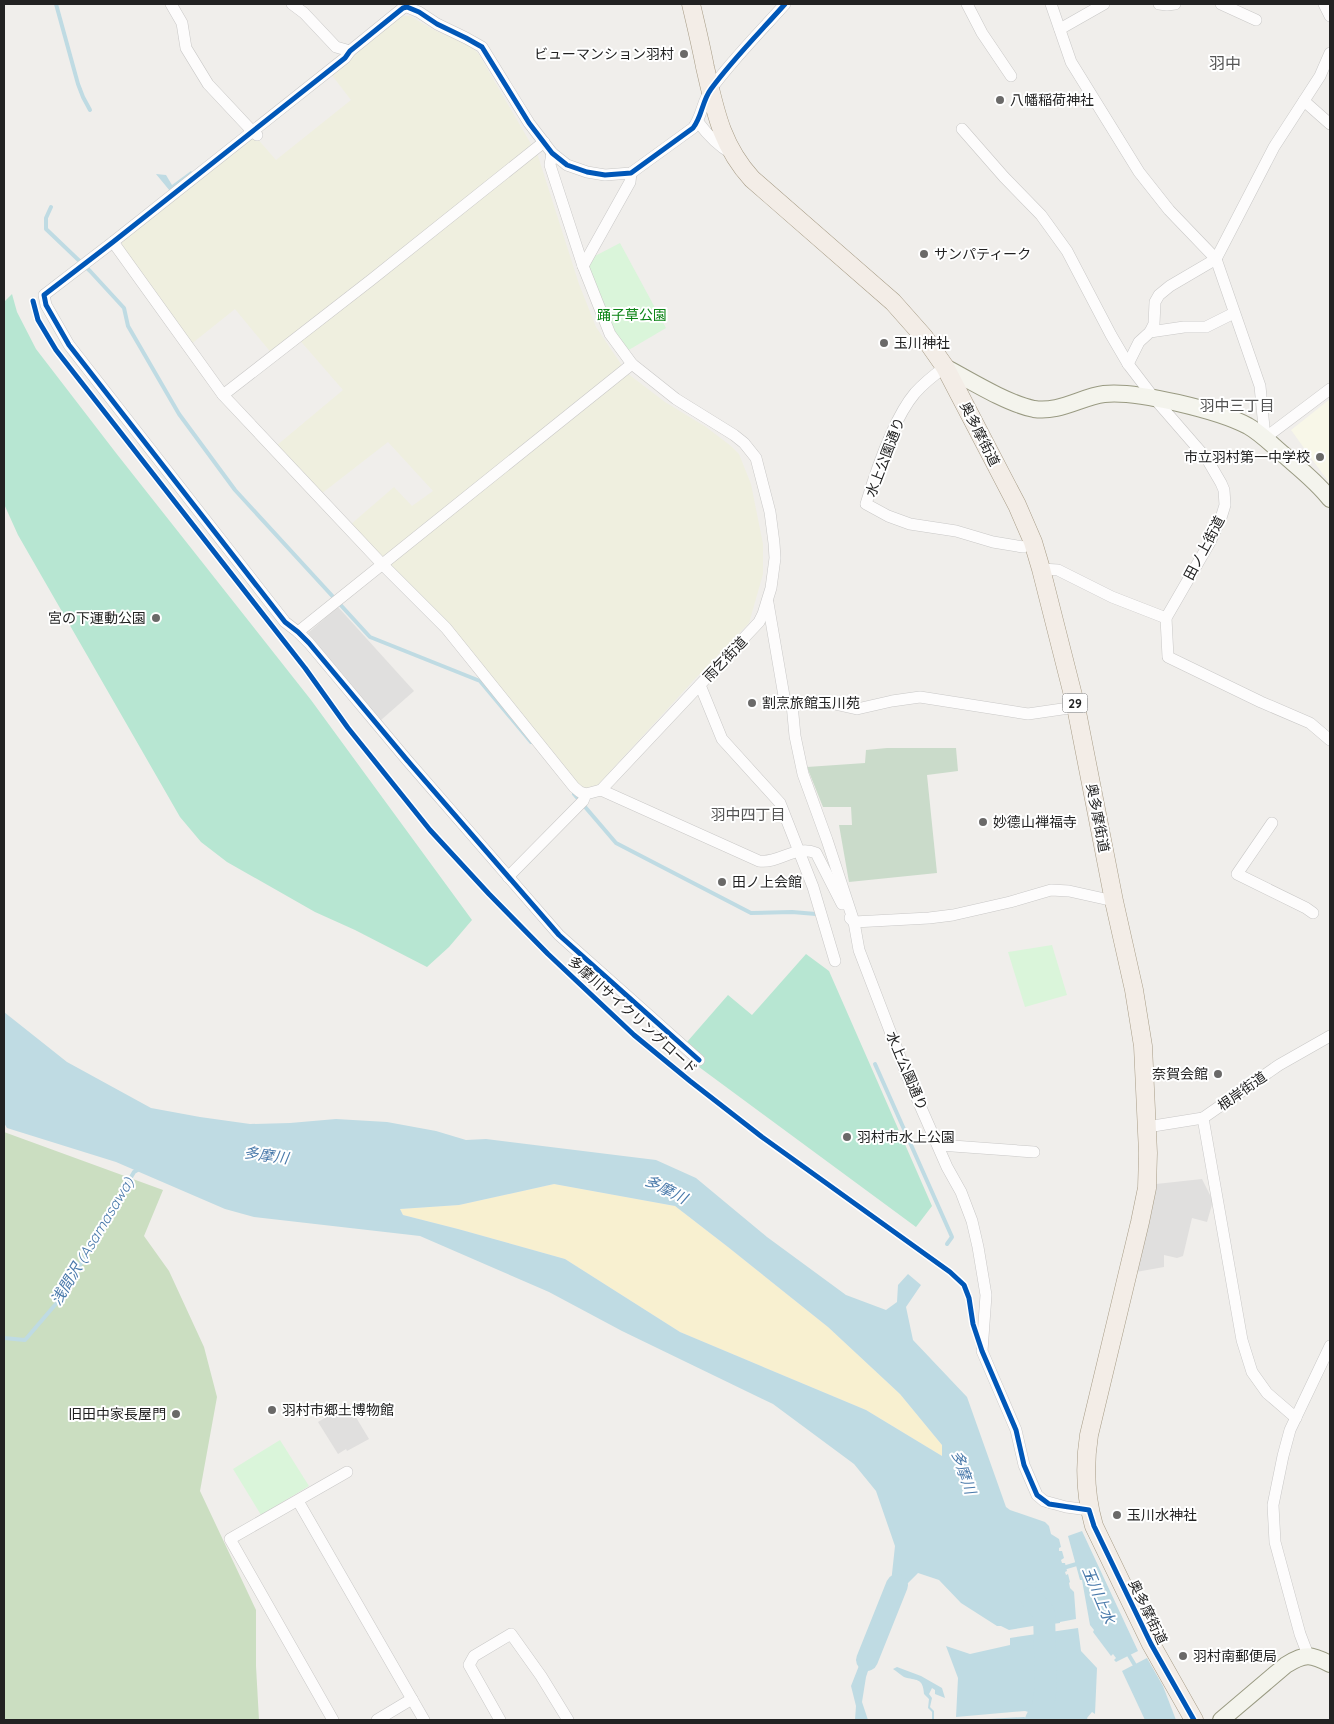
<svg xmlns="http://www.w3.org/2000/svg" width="1334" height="1724" viewBox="0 0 1334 1724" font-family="Quicksand,'Noto Sans JP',sans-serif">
  <rect width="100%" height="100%" fill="#f0eeeb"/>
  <path fill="#f8f7e8" d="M1330 399V484L1291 430Z"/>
  <path fill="#efefdf" d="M402 16H410L434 30 470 46 478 53 538 156 579 284 596 327 627 373 665 402 706 427 731 446 739 454 751 484 763 544V574L749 623 693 681 595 788 584 789 574 782 350 525 394 487 412 506 433 491 388 442 321 494 276 446 343 390 297 337 273 355 235 309 190 345 122 249V239L255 136 276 160 351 100 331 74Z"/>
  <path fill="#cbdec1" d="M4 1132 163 1190 144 1236 169 1271 204 1347 217 1397 200 1491 256 1610V1666L259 1720H4Z"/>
  <path fill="#f8f0d0" d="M554 1184 675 1206 728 1247 828 1327 900 1394 942 1445V1456L866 1410 680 1332 565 1259 458 1229 403 1215 400 1209 459 1205Z"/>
  <path fill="#cadbca" d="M887 748H956L958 771 927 775 937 873 849 882 839 825H852L851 807H823L807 767 865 763 866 750Z"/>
  <g fill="#daf5da">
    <path d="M620 243 666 328 627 351 612 329 588 267 593 257Z"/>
    <path d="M1052 945 1067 995 1025 1007 1008 952Z"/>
    <path d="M280 1440 309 1486 261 1515 233 1469Z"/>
  </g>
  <g fill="#b7e6d2">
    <path d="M12 294 17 312 36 349 116 453 311 700 472 920 449 947 427 967 355 930 315 912 227 862 201 842 180 817 18 535 4 504V302Z"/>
    <path d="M806 954 829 971 932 1206 916 1227 699 1067 705 1058 687 1042 728 995 752 1015Z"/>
  </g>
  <g fill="#e0dfde">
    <path d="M338 607 414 691 381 720 308 633Z"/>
    <path d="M1202 1179 1213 1201 1207 1222 1192 1218 1183 1256 1177 1258 1164 1255V1267L1136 1272 1156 1184Z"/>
    <path d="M348 1404 369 1439 347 1451 346 1449 338 1454 318 1422Z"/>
  </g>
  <g fill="#bfdbe3" fill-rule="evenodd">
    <path d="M191 171 193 173 170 191 156 174 166 175 172 185Z"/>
    <path d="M4 1012 67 1062 151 1108 200 1117 250 1124 290 1123 336 1119 387 1122 436 1131 466 1140 486 1139 656 1160 696 1178 767 1237 846 1295 886 1310 897 1302 898 1285 908 1274 921 1285 906 1307 913 1340 967 1397 1006 1507 1010 1510 1045 1522 1049 1526 1051 1534 1059 1539 1061 1547 1059 1548V1551H1062L1064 1558 1061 1560 1062 1563H1065L1067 1571 1065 1572 1066 1575 1068 1574 1070 1582 1069 1583 1070 1588 1074 1592 1076 1619 1060 1622V1623L1052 1624 1051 1623 1009 1630 1001 1626H997L961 1603 939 1580 918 1573 904 1587 891 1583 895 1546 876 1491 854 1464 773 1404 622 1331 549 1292 420 1236 254 1217 225 1209 116 1162 7 1128 4 1123ZM554 1184 675 1206 728 1247 828 1327 900 1394 942 1445V1456L866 1410 680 1332 565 1259 458 1229 403 1215 400 1209 459 1205Z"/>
    <path d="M1082 1531 1138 1651 1116 1662 1114 1660 1116 1658 1113 1654 1111 1656 1093 1632 1094 1630 1090 1625 1082 1580H1080L1068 1536Z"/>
    <path d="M1078 1628 1081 1651 1097 1668 1095 1714 1092 1712 1087 1718 1088 1720H1045L1035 1714 1025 1711 956 1717 958 1678 946 1646 970 1654 1010 1645V1638Z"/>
    <path d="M862 1658 871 1662 866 1677 862 1702 868 1720H855L856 1706 851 1686Z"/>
    <path d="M1147 1658 1163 1686 1176 1720H1145L1122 1671Z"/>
    <path d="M897 1667 921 1676 942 1688 945 1698 935 1694V1690L932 1688 929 1694 932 1698 930 1707 934 1711V1720H932V1712L928 1708 929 1699 924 1694C923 1677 916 1681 904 1677 901 1675 896 1671 893 1669Z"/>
    <path d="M1024 1717 1032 1720H970Z"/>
  </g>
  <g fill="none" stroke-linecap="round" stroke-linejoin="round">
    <g stroke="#bfdbe3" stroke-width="4">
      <path d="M56 4 78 84 83 97 90 110"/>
      <path d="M51 207 46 218V229L90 271 124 308 128 326 179 414 235 490 370 637 480 681 531 742"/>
      <path d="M574 794 616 843 751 913 792 912 816 914"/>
      <path d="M875 1064 952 1237 947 1244"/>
      <path d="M4 1338 25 1340 61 1298 134 1172 139 1169"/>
      <path d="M1063 1568 1080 1563"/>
      <path d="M1127 1652 1136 1667"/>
    </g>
    <g stroke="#bfdbe3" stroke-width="22">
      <path d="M1031 1598 1044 1613 1046 1687 1043 1706 1036 1720"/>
      <path d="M867 1660 897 1585"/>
    </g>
    <defs>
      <g id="street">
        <path d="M171 4 182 23 186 48 208 84 252 131 257 135"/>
        <path d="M292 4 304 13 336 47 350 51"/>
        <path d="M967 4 982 33 1011 76"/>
        <path d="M1051 4 1071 62 1139 172 1169 210 1216 259 1260 386 1265 438"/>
        <path d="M1159 4 1167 5 1175 4"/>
        <path d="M1221 4 1256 20"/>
        <path d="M1324 4 1330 16"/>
        <path d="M1060 29 1104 4"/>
        <path d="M1304 101 1330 124"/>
        <path d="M698 122C707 134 718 146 731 153"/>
        <path d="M962 129 1004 177 1041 215 1067 251 1111 335 1128 364 1154 398 1207 459 1221 483 1224 490 1225 505 1221 518 1210 542 1166 618 1168 657 1261 702 1310 723 1330 740"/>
        <path d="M552 153 550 165 583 266 610 334 632 364 676 399 734 435 744 443 756 458 770 512 774 543 775 558 771 588 763 614 759 622 601 790"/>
        <path d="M113 242 223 395 382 564 446 628 574 787 580 792 586 794"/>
        <path d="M583 266 630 182 631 173"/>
        <path d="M1150 332 1154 324 1155 302 1159 295 1170 286 1216 259 1274 147 1320 76 1330 53"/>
        <path d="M1128 364 1139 342 1150 332 1184 327H1206L1234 313"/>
        <path d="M945 367C934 375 924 383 915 393 893 419 876 471 866 504L888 516 910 524 956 531 993 542 1023 547 1033 542"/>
        <path d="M223 395 371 280 544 142"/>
        <path d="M1265 438 1330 389"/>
        <path d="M1041 569 1058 570 1112 597 1166 618"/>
        <path d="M768 603 785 702 792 704"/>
        <path d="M298 632 632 364"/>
        <path d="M700 685 722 739 780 803 813 887 835 961"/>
        <path d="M792 704 795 736 803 774 827 840 854 922 859 950 908 1078 947 1167 961 1192 972 1221 978 1247 986 1295 982 1351 1016 1430 1024 1465 1037 1495 1044 1501 1066 1507 1089 1510"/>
        <path d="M792 704 821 701 857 709 892 701 920 697 1028 714 1076 707"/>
        <path d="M1272 823 1237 874 1306 908 1313 913"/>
        <path d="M508 877 583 801 586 794 601 790 759 861C779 864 796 844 816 853L842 904"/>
        <path d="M850 918 854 922 929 918 953 915 1010 902 1051 890 1069 891 1114 901"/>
        <path d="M699 1060 559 935 407 760 309 643 298 632 285 622 69 345 46 305 44 295 113 242 345 58 350 51 403 8 407 7 419 12 437 24 466 38 482 47 529 123 552 153 567 165 587 172 605 175 631 173 693 128C702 117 702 101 711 89 732 60 761 31 785 4"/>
        <path d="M1203 1118 1242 1340 1252 1372 1267 1393 1296 1418"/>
        <path d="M1147 1127 1203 1118 1279 1065 1330 1036"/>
        <path d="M939 1145 1034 1152"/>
        <path d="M298 1501 424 1720"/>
        <path d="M1308 1655 1300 1634 1275 1542 1273 1505 1283 1456 1290 1430 1330 1346"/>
        <path d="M333 1720 230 1539 347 1472"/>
        <path d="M377 1720 412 1699"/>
        <path d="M500 1720 469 1665 474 1656 511 1634 541 1676 568 1720"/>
      </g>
      <g id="secondary">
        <path d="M945 367C969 380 1008 404 1034 409 1059 413 1081 397 1104 394 1136 390 1220 411 1248 426 1262 434 1272 445 1284 455 1300 469 1317 482 1330 499"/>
        <path d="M1221 1720 1286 1665C1305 1653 1311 1654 1330 1664"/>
      </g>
      <path id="primary" d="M691 4C696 25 701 46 705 67 715 110 721 145 752 179L893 302 924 337 945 367 1017 505 1033 542 1041 569 1076 707 1114 901 1134 990 1143 1046 1148 1153 1147 1188 1140 1222 1089 1435C1084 1467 1085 1495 1094 1526L1151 1644 1194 1720"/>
    </defs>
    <use href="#street" stroke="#c9c8c7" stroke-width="12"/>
    <use href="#secondary" stroke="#999a82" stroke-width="18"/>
    <use href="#primary" stroke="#a79c86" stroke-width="19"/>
    <use href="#street" stroke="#fdfcfc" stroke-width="11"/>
    <use href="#secondary" stroke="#f4f4ed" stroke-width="16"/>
    <use href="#primary" stroke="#f3ede7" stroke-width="18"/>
    <defs>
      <g id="cycleway">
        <path d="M33 301 38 320 56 350 305 668 348 728 430 830 489 894 548 954 634 1035 690 1081 762 1137 950 1272 964 1285 969 1298 973 1324 982 1351 1016 1430 1024 1465 1037 1495 1049 1504 1089 1510 1094 1526 1151 1644 1194 1720"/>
        <path d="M699 1060 559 935 407 760 309 643 298 632 285 622 69 345 46 305 44 295 113 242 345 58 350 51 403 8 407 7 419 12 437 24 466 38 482 47 529 123 552 153 567 165 587 172 605 175 631 173 693 128C702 117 702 101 711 89 732 60 761 31 785 4"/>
      </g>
    </defs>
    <use href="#cycleway" stroke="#fff" stroke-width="8"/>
    <use href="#cycleway" stroke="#0057b8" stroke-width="5"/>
  </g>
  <g fill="#6a6968" stroke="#fff" stroke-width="2">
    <circle cx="684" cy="54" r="5"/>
    <circle cx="1000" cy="100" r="5"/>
    <circle cx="924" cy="254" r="5"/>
    <circle cx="884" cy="343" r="5"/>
    <circle cx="1320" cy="457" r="5"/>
    <circle cx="156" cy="618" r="5"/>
    <circle cx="752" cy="703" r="5"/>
    <circle cx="983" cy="822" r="5"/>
    <circle cx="722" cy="882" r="5"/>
    <circle cx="1218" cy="1074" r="5"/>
    <circle cx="847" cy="1137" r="5"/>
    <circle cx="272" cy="1410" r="5"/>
    <circle cx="176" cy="1414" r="5"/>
    <circle cx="1117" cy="1515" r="5"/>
    <circle cx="1183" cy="1656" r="5"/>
  </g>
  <g text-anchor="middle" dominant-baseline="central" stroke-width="4" stroke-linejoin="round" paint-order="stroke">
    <rect fill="#fff" stroke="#646464" stroke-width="1" x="1062.5" y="693.5" width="25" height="19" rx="4"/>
    <g font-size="12" font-weight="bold" fill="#222">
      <text x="1075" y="703">29</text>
    </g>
    <g font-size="14" fill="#222" stroke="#fff" text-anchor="start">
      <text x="674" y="54" text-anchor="end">ビューマンション羽村</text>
      <text x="1010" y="100">八幡稲荷神社</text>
      <text x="934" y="254">サンパティーク</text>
      <text x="894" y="343">玉川神社</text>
      <text x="1310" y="457" text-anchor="end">市立羽村第一中学校</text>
      <text x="146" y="618" text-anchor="end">宮の下運動公園</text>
      <text x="762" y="703">割烹旅館玉川苑</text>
      <text x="993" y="822">妙德山禅福寺</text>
      <text x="732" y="882">田ノ上会館</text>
      <text x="1208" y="1074" text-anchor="end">奈賀会館</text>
      <text x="857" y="1137">羽村市水上公園</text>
      <text x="282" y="1410">羽村市郷土博物館</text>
      <text x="166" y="1414" text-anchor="end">旧田中家長屋門</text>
      <text x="1127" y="1515">玉川水神社</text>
      <text x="1193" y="1656">羽村南郵便局</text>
    </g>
    <g font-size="14" fill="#0c8416" stroke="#fff">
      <text x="632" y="315">踊子草公園</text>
    </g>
    <g font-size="14" fill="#222" stroke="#fff">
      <text transform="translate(980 434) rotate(63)">奥多摩街道</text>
      <text transform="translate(885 457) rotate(-69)">水上公園通り</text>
      <text transform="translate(1204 548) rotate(-62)">田ノ上街道</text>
      <text transform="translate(725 659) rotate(-46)">雨乞街道</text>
      <text transform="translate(1098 818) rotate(79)">奥多摩街道</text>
      <text transform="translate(633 1015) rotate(42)">多摩川サイクリングロード</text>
      <text transform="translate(907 1071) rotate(67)">水上公園通り</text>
      <text transform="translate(1242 1091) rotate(-35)">根岸街道</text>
      <text transform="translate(1148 1612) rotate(64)">奥多摩街道</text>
    </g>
    <g font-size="15" fill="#555" stroke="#fff">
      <text x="1237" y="405">羽中三丁目</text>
      <text x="748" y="814">羽中四丁目</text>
    </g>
    <g font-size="15" font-style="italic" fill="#4a7aab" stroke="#fff">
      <text transform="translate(266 1155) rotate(8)">多摩川</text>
      <text transform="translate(666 1189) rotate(27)">多摩川</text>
      <text transform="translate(92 1241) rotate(-59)">浅間沢 (Asamasawa)</text>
      <text transform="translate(964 1472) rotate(71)">多摩川</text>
      <text transform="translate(1099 1595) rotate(67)">玉川上水</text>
    </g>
    <g font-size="16" fill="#555" stroke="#fff">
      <text x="1225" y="63">羽中</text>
    </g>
  </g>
  <rect width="1334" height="1724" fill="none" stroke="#222222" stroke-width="10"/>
</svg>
